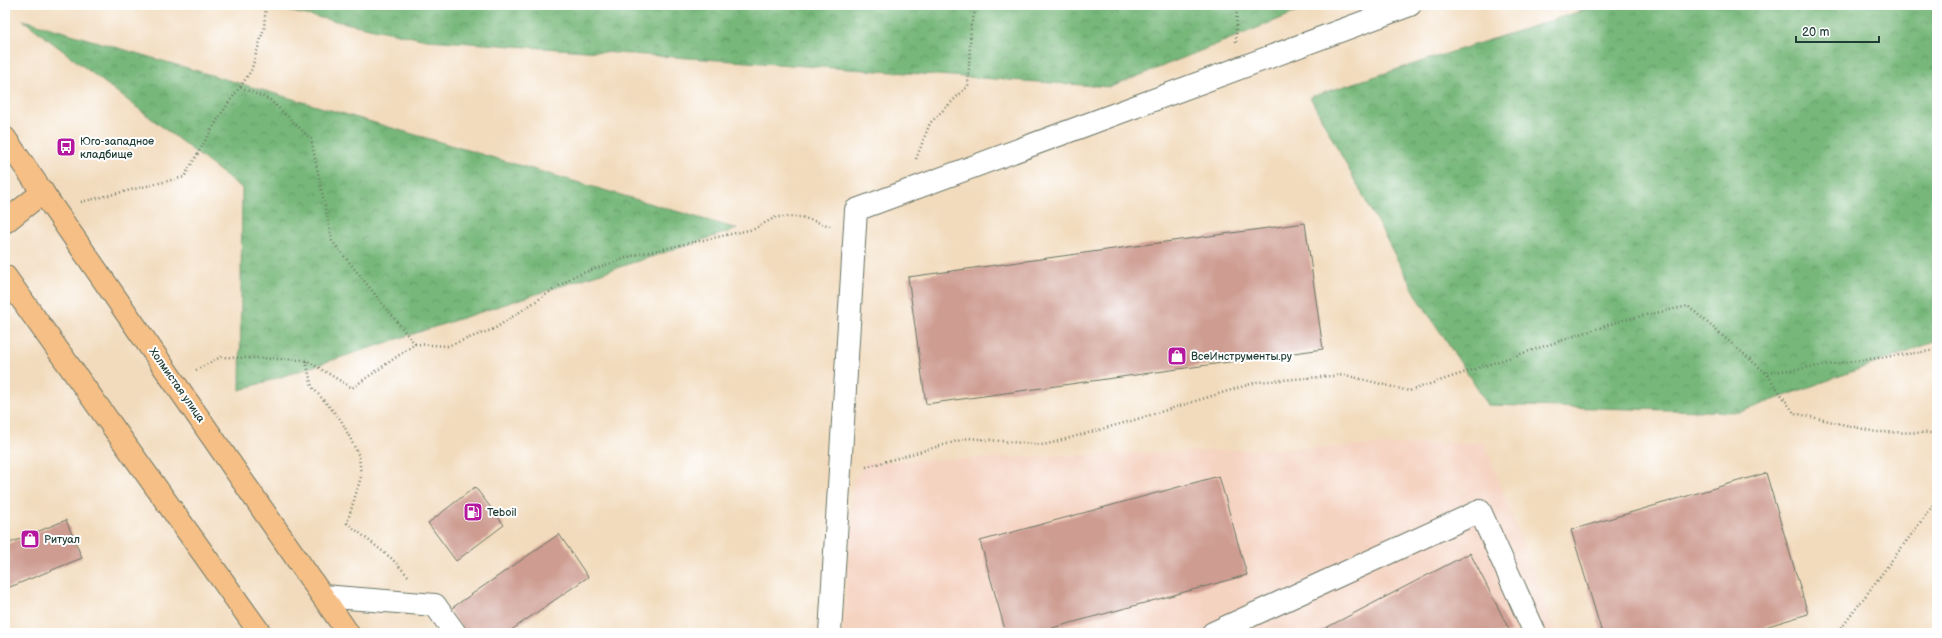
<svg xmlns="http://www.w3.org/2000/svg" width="1942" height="638" viewBox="0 0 1942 638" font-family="'Balsamiq Sans',sans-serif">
  <defs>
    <pattern id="forest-crowns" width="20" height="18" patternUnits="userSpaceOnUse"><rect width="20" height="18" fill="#77b87a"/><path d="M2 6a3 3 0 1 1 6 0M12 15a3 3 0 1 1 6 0" fill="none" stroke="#619765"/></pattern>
  </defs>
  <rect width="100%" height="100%" fill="#fff"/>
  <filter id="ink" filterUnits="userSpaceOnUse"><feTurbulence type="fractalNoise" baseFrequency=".025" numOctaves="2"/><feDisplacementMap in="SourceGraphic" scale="8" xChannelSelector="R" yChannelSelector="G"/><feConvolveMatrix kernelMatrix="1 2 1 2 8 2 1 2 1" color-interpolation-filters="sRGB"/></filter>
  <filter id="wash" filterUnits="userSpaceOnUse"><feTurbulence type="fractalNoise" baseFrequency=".012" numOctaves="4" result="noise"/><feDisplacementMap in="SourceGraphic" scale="16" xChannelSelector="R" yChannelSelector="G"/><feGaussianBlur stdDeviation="0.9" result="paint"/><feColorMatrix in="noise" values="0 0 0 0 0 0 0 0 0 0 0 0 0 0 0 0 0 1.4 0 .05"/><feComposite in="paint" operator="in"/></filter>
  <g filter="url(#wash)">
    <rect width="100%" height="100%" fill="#f2dbbd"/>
    <path fill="#f5d3c1" d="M1484 442 1557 633H843L853 480 866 462Z"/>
    <g fill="url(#forest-crowns)" stroke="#4b7a57">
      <path d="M259 5H1314L1111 87 427 40Z"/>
      <path d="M1600 5H1937V341L1740 412 1488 405 1418 298 1310 97Z"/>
      <path d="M23 20 737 229 240 390 242 188Z"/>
    </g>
    <g id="blocks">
      <g fill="#ce9c91">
        <path d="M1305 223 1323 349 926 404 908 277Z"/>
        <path d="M1766 473 1808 614 1745 633H1602L1571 530Z"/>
        <path d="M1219 476 1247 575 1034 633H1006L980 541Z"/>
        <path d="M475 487 504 525 456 561 428 523Z"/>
        <path d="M66 520 82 558 5 589V545Z"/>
        <path d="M559 534 588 577 507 633H465L449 610Z"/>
        <path d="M1470 553 1511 633H1316Z"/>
      </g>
    </g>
  </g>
  <g filter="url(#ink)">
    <use href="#blocks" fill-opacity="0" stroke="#697464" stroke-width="1"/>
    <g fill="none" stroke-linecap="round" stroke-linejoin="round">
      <defs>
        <g id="minor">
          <path d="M323 596 435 605 455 633"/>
          <path d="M830 633 856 210 1410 5"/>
          <path d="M1213 633 1480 511 1535 633"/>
        </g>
        <g id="highway">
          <path d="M5 138 348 633"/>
          <path d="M5 222 43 192"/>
          <path d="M5 276 260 633"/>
        </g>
      </defs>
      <use href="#minor" stroke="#697464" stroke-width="24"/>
      <use href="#highway" stroke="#697464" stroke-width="24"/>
      <g stroke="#697464" stroke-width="2.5" stroke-dasharray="1 3" stroke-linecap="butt">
        <path d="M1236 42 1237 5"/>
        <path d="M916 159 930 123 968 86 971 25 977 5"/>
        <path d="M81 202 184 177 221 114 251 71 264 28 266 5"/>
        <path d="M415 344 447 346 494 329 574 276 635 255 754 229 776 217H801L830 226"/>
        <path d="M306 361 312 387 341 420 359 456 361 477 347 523 391 558 410 578"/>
        <path d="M196 370 221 357 306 360 352 388 415 344 332 241 311 139 270 100 240 87"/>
        <path d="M1767 373 1937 350"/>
        <path d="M866 467 968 438 1044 445 1131 421 1257 382 1345 375 1409 391 1623 320 1688 306 1767 374 1794 413 1876 432 1937 433"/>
        <path d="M1830 633 1843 626 1937 500"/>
      </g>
      <use href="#minor" stroke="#fff" stroke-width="22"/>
      <use href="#highway" stroke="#f5bf86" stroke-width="22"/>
    </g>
  </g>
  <defs>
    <symbol id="bus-square" viewBox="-11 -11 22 22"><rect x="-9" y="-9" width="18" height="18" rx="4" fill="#b5179e" stroke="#fff"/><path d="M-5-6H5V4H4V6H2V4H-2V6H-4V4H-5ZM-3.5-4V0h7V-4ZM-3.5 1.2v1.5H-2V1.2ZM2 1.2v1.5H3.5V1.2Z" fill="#fff"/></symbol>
    <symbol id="shop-square" viewBox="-11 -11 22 22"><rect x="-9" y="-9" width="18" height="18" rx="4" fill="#b5179e" stroke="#fff"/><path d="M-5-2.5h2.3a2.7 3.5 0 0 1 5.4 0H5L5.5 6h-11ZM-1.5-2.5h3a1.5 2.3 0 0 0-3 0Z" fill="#fff"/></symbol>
    <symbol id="fuel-square" viewBox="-11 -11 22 22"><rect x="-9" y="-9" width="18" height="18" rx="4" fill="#b5179e" stroke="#fff"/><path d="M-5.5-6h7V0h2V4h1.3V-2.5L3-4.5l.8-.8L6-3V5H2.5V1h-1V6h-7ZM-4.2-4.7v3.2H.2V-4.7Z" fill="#fff"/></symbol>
  </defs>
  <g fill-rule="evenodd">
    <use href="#bus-square" x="55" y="136" width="22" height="22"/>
    <use href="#shop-square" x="1166" y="345" width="22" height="22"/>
    <use href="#fuel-square" x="462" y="501" width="22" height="22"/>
    <use href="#shop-square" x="19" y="528" width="22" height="22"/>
  </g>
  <g text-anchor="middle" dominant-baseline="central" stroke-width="4" stroke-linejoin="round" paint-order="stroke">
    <g font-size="11" fill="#1f3d34" stroke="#fff" text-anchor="start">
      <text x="80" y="141">Юго-западное<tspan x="80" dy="13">кладбище</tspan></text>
      <text x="1191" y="356">ВсеИнструменты.ру</text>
      <text x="487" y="512">Teboil</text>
      <text x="44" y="539">Ритуал</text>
    </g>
    <g font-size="11" fill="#1f3d34" stroke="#fff">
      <text transform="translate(177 385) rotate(55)">Холмистая улица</text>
    </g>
  </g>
  <rect width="1942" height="638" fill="none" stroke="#fff" stroke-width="20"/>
  <path d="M1796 36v6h83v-6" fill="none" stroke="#1f3d34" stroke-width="2"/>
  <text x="1802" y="36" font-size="12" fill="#1f3d34" stroke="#ffffff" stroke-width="3" paint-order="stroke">20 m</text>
</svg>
